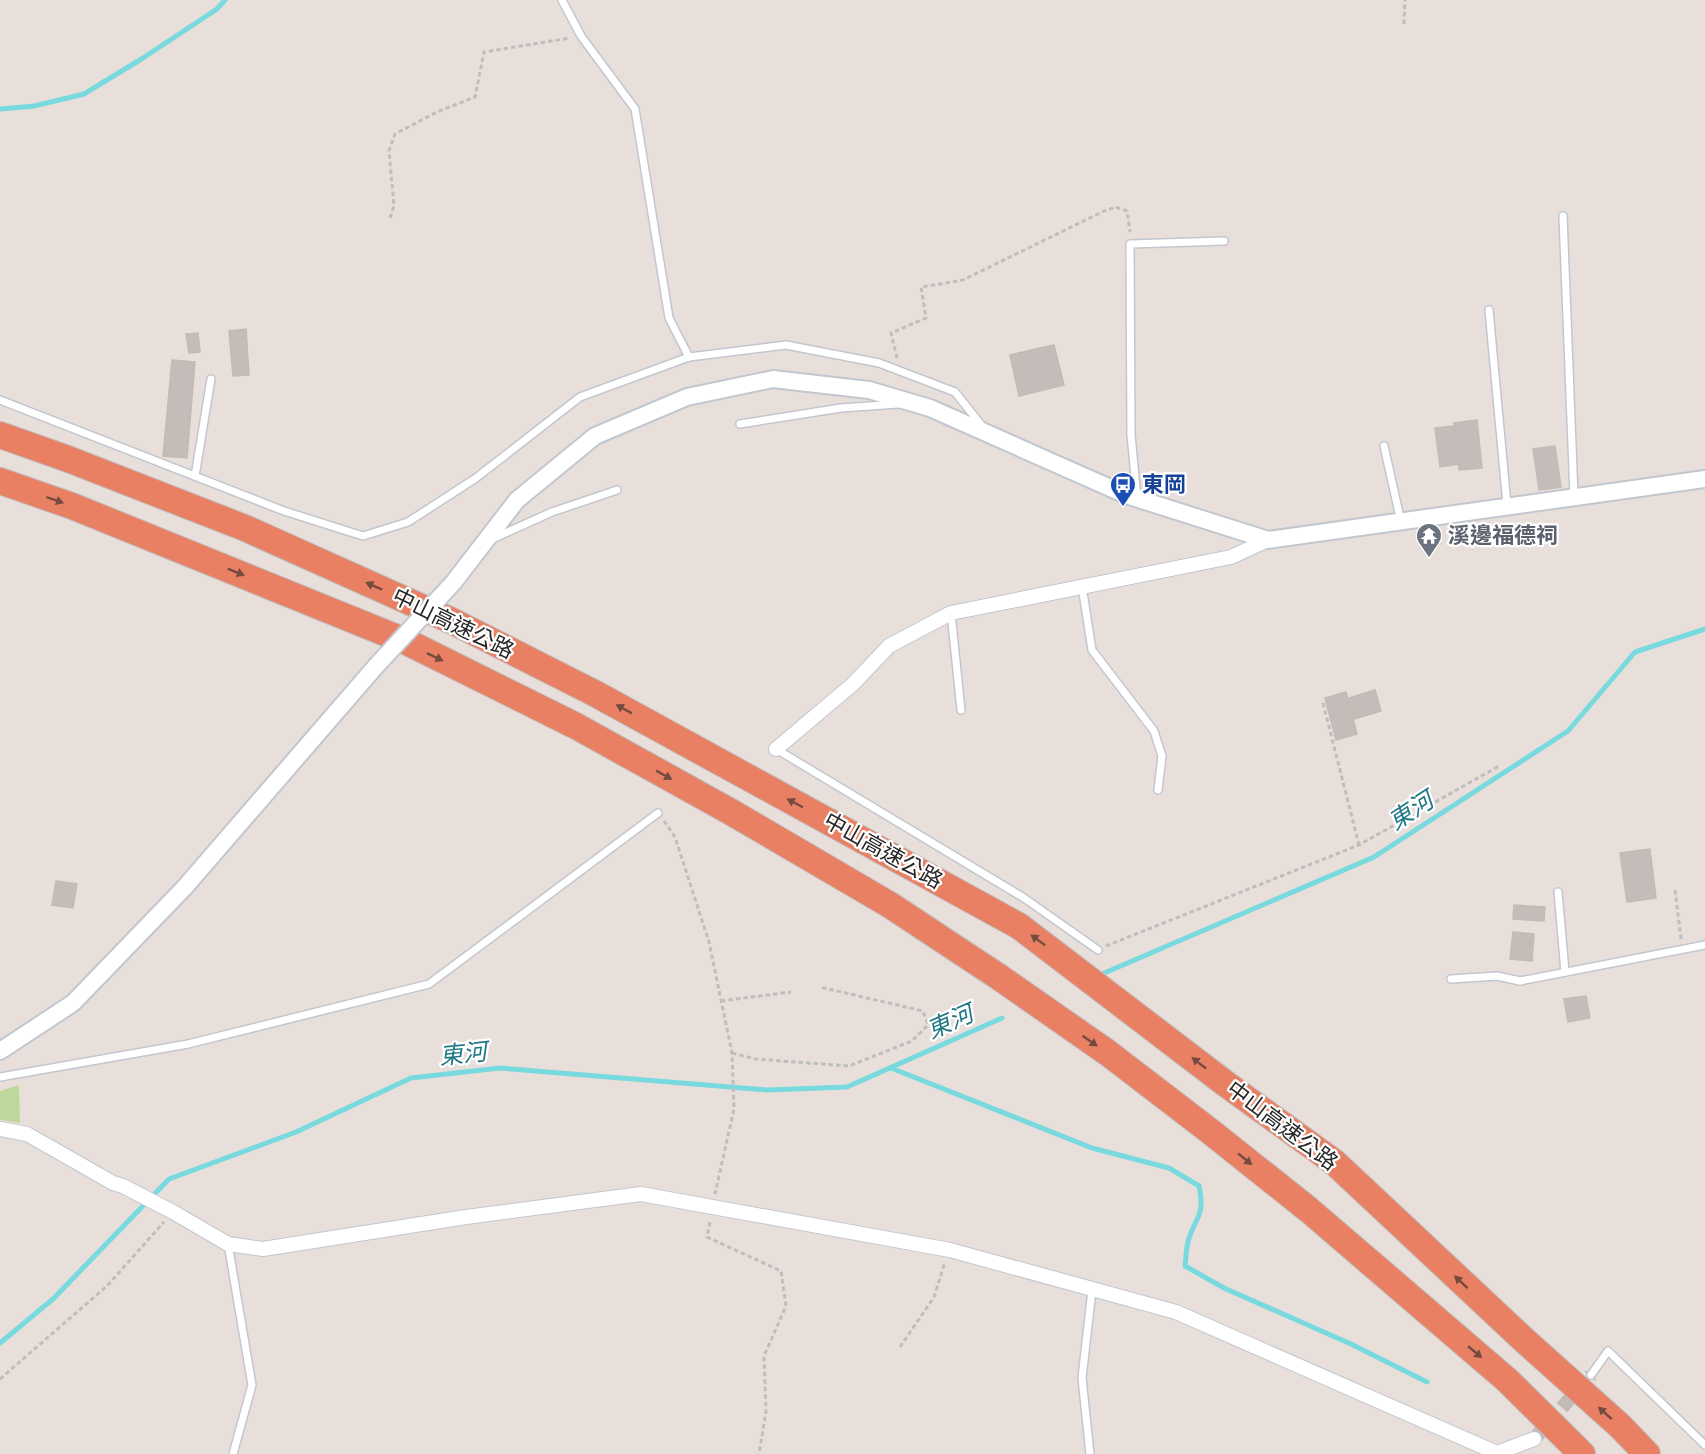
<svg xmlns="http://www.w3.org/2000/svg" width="1705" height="1454" viewBox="0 0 1705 1454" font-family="Karla,'Noto Sans TC',sans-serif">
  <rect width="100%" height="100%" fill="#e8dfda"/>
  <path fill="#bed89c" d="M19 1085 20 1123 0 1120V1091Z"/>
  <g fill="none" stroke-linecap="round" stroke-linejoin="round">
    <g stroke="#78d9de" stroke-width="5">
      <path d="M0 109 34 106 84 94 143 58 217 9 225 0"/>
      <path d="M1102 974 1374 857 1568 731 1635 652 1705 629"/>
      <path d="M891 1068 1092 1148 1169 1168 1199 1186C1206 1218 1194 1217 1188 1242 1186 1250 1186 1258 1185 1266L1224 1288 1351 1344 1427 1382"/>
      <path d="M0 1343 53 1299 169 1179 296 1132 411 1078 500 1068 767 1090 847 1087 1002 1018"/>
    </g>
  </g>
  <g fill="#c3bcb9" stroke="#c2bab4" stroke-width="1.5">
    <path d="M246 329 249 375 233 376 229 331Z"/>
    <path d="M198 333 200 352 189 353 186 334Z"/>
    <path d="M1054 345 1064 385 1019 396 1010 355Z"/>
    <path d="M172 360 195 362 187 458 163 456Z"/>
    <path d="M1477 420 1482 468 1459 470 1454 423Z"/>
    <path d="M1454 426 1459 464 1440 467 1435 428Z"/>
    <path d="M1555 446 1561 487 1539 490 1533 449Z"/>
    <path d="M1375 690 1381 711 1354 719 1349 698Z"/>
    <path d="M1346 692 1357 734 1336 740 1325 698Z"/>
    <path d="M1650 849 1656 898 1627 902 1620 853Z"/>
    <path d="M56 881 77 884 73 908 52 905Z"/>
    <path d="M1514 905 1545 907 1544 921 1513 919Z"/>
    <path d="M1513 932 1534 934 1532 961 1510 959Z"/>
    <path d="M1586 996 1590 1018 1568 1022 1564 999Z"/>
  </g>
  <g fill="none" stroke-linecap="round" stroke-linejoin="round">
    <path stroke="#c1bab6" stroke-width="14" stroke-dasharray="14 7" stroke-linecap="butt" d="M1534 1439 1591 1375"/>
    <defs>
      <g id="service">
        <path d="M562 0 581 36 635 109 669 318 689 357"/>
        <path d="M1563 216 1574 496"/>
        <path d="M1489 310 1507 505"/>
        <path d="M0 400 284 511 363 536 408 522 476 478 580 397 689 357 786 345 879 363 955 392 982 426"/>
        <path d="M740 424 841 408 898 404"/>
        <path d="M1384 446 1401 522"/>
        <path d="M195 476 211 379"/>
        <path d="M1137 498 1131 435 1130 244 1224 241"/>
        <path d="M492 539 552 512 617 490"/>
        <path d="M1082 586 1092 650 1154 731 1162 756 1158 790"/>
        <path d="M951 613 961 710"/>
        <path d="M776 749 1024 898 1098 950"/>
        <path d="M1558 892 1565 972"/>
        <path d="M1451 979 1497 976 1520 981 1705 945"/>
        <path d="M0 1077 188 1044 429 984 658 813"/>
        <path d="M228 1244 252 1385 233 1454"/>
        <path d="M1591 1375 1608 1351 1705 1445"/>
        <path d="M1090 1454 1082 1378 1092 1290"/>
      </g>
      <g id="minor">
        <path d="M776 749 853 684 889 646 951 613 1231 557 1268 540"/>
        <path d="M0 1129 27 1134 113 1183 123 1186 173 1212 228 1244 263 1249 466 1217 641 1194 950 1250 1176 1312 1497 1453 1534 1439"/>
      </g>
      <g id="tertiary">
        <path d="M453 583 517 500 595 436 687 397 773 379 869 390 930 408 1126 495 1268 540 1705 479"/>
        <path d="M0 1051 73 1003 185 887 376 666"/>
      </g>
      <g id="motorway">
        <path d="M0 435 68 459 245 528 450 620 596 694 1019 926 1226 1084 1334 1162 1524 1340 1620 1426 1647 1454"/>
        <path d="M0 481 72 506 405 641 576 726 731 812 890 905 999 977 1108 1053 1211 1132 1309 1210 1507 1380 1582 1454"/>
      </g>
    </defs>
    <use href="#service" stroke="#c2c7cf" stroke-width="10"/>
    <use href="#minor" stroke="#c2c7cf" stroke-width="16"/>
    <use href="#tertiary" stroke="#c2c7cf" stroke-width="20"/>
    <use href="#motorway" stroke="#bebebe" stroke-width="28"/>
    <g stroke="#bebebe" stroke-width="3" stroke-dasharray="4.5 3" stroke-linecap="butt">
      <path d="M1404 24 1405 0"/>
      <path d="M390 218 394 206 389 151 395 134 437 112 475 97 484 52 570 38"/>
      <path d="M897 358 891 333 926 318 921 287 963 280 1104 211 1116 207 1127 211 1130 232"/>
      <path d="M1323 703 1359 845"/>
      <path d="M664 821 675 837 709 942 732 1053 734 1109 715 1194"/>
      <path d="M1675 890 1681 939"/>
      <path d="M1106 946 1359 845 1499 766"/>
      <path d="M721 1001 791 992"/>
      <path d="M732 1053 755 1059 849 1066 912 1041 928 1025 923 1011 820 987"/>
      <path d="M710 1222 707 1237 781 1271 786 1306 764 1356 766 1411 759 1454"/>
      <path d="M900 1347 934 1297 945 1262"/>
      <path d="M0 1379 107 1286 164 1222"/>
    </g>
    <use href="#service" stroke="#fff" stroke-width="7"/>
    <use href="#minor" stroke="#fff" stroke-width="14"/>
    <use href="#tertiary" stroke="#fff" stroke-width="16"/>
    <use href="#motorway" stroke="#e98063" stroke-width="26"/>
    <defs>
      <path id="tertiary-bridge" d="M376 666 453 583"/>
    </defs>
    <use href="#tertiary-bridge" stroke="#c2c7cf" stroke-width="20" stroke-linecap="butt"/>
    <use href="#tertiary-bridge" stroke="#fff" stroke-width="16"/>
  </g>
  <defs><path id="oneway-solid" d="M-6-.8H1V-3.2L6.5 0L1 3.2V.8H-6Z" transform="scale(1.5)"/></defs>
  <g fill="#754b3f">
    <use href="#oneway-solid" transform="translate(55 500) rotate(19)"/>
    <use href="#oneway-solid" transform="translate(236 572) rotate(22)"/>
    <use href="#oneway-solid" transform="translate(374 586) rotate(-156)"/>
    <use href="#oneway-solid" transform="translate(435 657) rotate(26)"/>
    <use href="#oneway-solid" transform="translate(624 709) rotate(-151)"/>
    <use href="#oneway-solid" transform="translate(664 775) rotate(29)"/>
    <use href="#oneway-solid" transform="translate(795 803) rotate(-152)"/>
    <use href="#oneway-solid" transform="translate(1038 940) rotate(-143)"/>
    <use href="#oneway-solid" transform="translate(1090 1041) rotate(35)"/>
    <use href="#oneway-solid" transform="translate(1199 1063) rotate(-142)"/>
    <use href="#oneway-solid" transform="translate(1245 1159) rotate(39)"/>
    <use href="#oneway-solid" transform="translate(1461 1282) rotate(-137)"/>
    <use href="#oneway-solid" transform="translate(1475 1352) rotate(40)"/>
    <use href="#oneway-solid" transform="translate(1605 1413) rotate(-138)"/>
  </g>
  <defs>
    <symbol id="bus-pin" viewBox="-11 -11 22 30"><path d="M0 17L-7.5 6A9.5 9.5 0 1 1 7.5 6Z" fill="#1a4fb4" stroke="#fff"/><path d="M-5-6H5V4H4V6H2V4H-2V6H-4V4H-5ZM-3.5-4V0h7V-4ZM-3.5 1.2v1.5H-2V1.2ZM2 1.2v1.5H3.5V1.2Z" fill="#fff"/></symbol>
    <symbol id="temple-pin" viewBox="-11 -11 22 30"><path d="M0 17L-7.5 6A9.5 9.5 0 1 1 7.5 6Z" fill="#6b7280" stroke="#fff"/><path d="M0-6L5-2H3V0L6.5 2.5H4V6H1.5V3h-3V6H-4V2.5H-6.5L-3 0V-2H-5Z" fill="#fff"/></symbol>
  </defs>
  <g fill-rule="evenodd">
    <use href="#bus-pin" x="1108" y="470" width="30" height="40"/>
    <use href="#temple-pin" x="1414" y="521" width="30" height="40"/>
  </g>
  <g text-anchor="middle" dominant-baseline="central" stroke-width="4.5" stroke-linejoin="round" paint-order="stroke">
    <g font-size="22" font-weight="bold" fill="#164399" stroke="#fff" text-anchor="start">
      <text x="1142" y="485">東岡</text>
    </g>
    <g font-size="22" font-weight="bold" fill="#5b616d" stroke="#fff" text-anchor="start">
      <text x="1448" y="536">溪邊福德祠</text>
    </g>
    <g font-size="22" fill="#272727" stroke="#fff">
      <text transform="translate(453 624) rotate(26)">中山高速公路</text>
      <text transform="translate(883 851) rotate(29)">中山高速公路</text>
      <text transform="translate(1282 1126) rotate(37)">中山高速公路</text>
    </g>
    <g font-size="24" font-style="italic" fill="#1d7784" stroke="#fff">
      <text transform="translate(1411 811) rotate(-33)">東河</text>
      <text transform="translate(950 1022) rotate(-24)">東河</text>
      <text transform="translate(463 1054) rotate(-6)">東河</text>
    </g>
  </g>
</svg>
